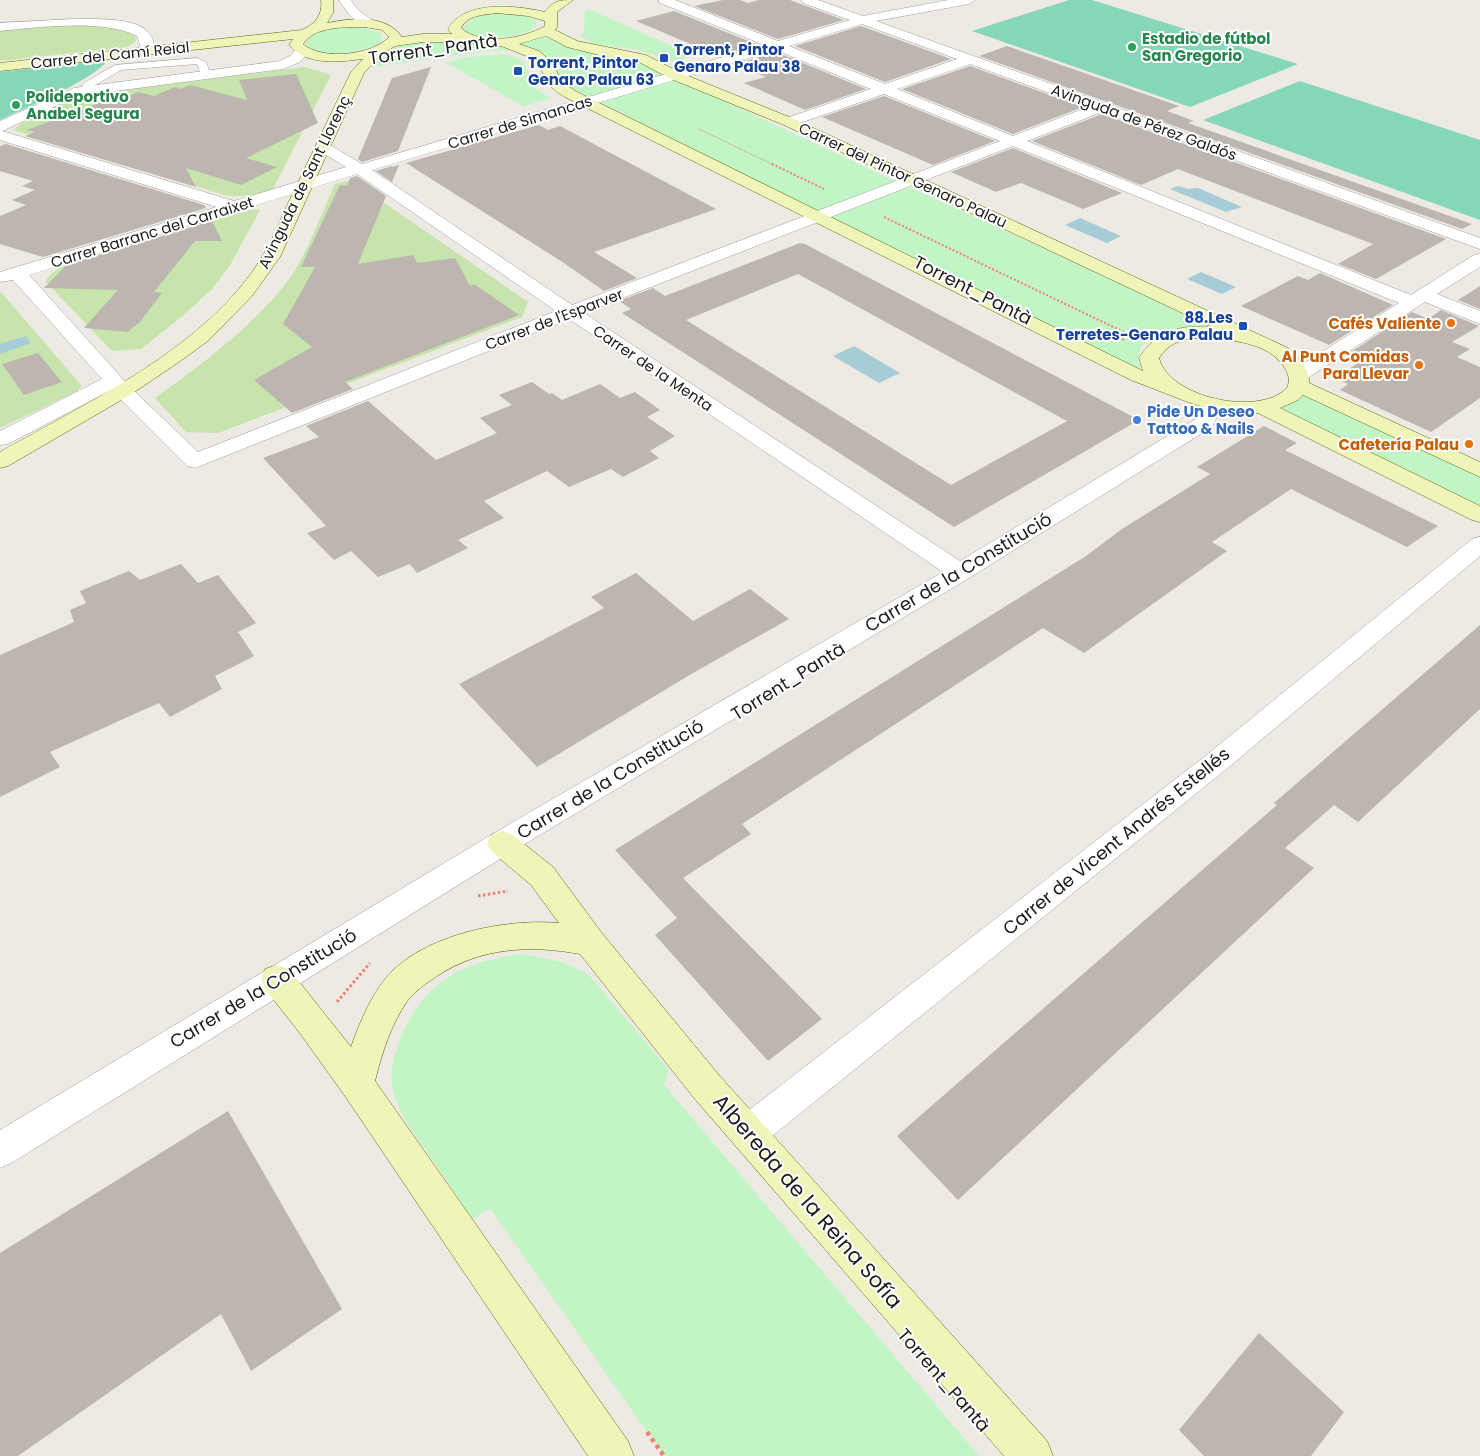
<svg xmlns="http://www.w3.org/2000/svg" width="1480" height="1456" viewBox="0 0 1480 1456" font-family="Poppins,sans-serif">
  <rect width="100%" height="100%" fill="#ede9e3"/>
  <g fill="#c7e4ac">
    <path d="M33 25C64 25 102 21 132 34L135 36 136 41 127 47 0 61V30Z"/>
    <path d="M305 67 331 75 273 189C257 196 238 198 221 194L14 130C20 120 62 103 75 97L83 95Z"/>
    <path d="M351 180 528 302 522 317 218 433 186 432 155 398C201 365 248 330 284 286 305 260 321 215 335 184Z"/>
    <path d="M253 209 260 210 229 267 211 290 180 318 141 349 112 351 45 281 59 267Z"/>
    <path d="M0 291 82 386 77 391 0 428Z"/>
  </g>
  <g fill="#c2f5c6">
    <path d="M590 10H591L694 56 674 61 638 50 595 44 580 36 584 31 585 11Z"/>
    <path d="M509 13 524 15 536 21V27C522 38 476 43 464 29 468 13 495 14 509 13Z"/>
    <path d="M359 27 381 33 382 35 381 42C364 53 324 59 307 46L305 41C316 27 343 28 359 27Z"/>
    <path d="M544 37 575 50 636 60 880 174 1222 329C1192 329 1124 325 1141 373L571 88 559 79 534 51 518 43Z"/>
    <path d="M431 41 494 46 512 50 479 52 372 67C381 45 410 43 431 41Z"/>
    <path d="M502 54C511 55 525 58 527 69 528 73 527 76 530 80 534 89 542 93 551 98L523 106 447 63 461 58Z"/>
    <path d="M1299 386 1480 471V512L1261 407Z"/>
    <path d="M523 954 562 962 588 974 669 1070 664 1085 979 1456H664L490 1208 472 1219C458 1197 444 1176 429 1155 415 1134 396 1111 392 1085 390 1068 395 1052 401 1037 425 980 465 961 523 954Z"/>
  </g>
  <g fill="#86d6b8">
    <path d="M1069 0H1092L1298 64 1190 107 972 31Z"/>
    <path d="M107 60C98 78 21 110 0 120V72Z"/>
    <path d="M1300 81 1480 140V220L1203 120Z"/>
  </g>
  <g fill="#a6ccd7">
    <path d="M1178 186 1188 189 1198 188 1242 207 1226 212 1170 189Z"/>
    <path d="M1080 218 1121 236 1107 243 1065 225Z"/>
    <path d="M1201 272 1236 287 1222 294 1187 279Z"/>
    <path d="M26 336 31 343 0 354V344Z"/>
    <path d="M854 346 900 373 879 383 833 356Z"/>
  </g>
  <g fill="#bdb5b0" fill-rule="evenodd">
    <path d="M723 0H740L748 3 759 0H790L844 20 778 39 694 6Z"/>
    <path d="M674 11 758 45 719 56 636 21Z"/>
    <path d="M861 26 951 59 885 82 795 46Z"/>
    <path d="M1007 46 1179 106 1167 111 1194 121 1188 123 1472 224 1462 229 979 56Z"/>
    <path d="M776 52 866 89 805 110 744 83 766 77 736 64Z"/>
    <path d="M970 66 1083 107 1013 134 902 89Z"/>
    <path d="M431 67 398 151 362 162 358 159 392 78Z"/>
    <path d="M296 74 318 123 246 158 277 167 241 185 186 168 196 187 25 136 35 132 27 130 123 94 129 96 138 92 154 96 175 87 181 89 190 85 247 100 239 80Z"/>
    <path d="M884 96 995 141 933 165 822 117Z"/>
    <path d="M1102 114 1446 239 1376 279 1338 264 1373 244 1178 169 1141 185 1032 141Z"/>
    <path d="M539 125 548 130 560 126 716 209 594 252 637 278 604 291 564 263 406 163Z"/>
    <path d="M6 144 204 205 206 208 43 257 0 244V216L26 205 12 200 35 190 22 186 33 181 0 171V146Z"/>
    <path d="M1013 148 1122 193 1083 209 1021 183 996 192 951 172Z"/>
    <path d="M399 165 392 182 376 171 392 166V167Z"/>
    <path d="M357 176 386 196 358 264 413 255 417 263 455 258 470 286 474 284 519 315 345 382 353 389 292 413 254 380 312 347 283 324 315 267H301L340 185 347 186 350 178Z"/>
    <path d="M212 221 222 241H195L154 292 162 293 140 322 128 332 84 328 118 290 44 288 67 265Z"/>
    <path d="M800 243 805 244 1139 420 954 527 622 313 631 309 619 301 653 288 665 296ZM798 274 1067 421 951 485 686 320Z"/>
    <path d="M1320 273 1393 305 1329 345 1241 306 1298 276 1308 280Z"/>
    <path d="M1480 286V309L1458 300Z"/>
    <path d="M1441 310 1479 326 1452 342 1470 349 1457 357 1480 367V398L1431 432 1340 390 1348 384 1335 378 1363 360 1348 354 1412 312 1428 319Z"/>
    <path d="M38 353 62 382 24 395 2 364Z"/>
    <path d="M532 382 549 394 552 393 562 400 600 384 620 398 635 392 660 410 647 417 675 436 650 451 659 458 623 477 611 469 569 487 547 471 484 501 504 518 458 540 468 548 417 573 410 564 378 577 351 551 334 560 307 533 326 526 263 458 319 437 306 426 368 401 436 460 497 433 480 418 512 405 499 395Z"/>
    <path d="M1264 426 1297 443 1285 450 1438 526 1407 547 1291 489 1212 542 1227 551 1084 653 1043 628 742 824 751 834 683 878 822 1019 768 1061 655 935 677 918 615 850 1086 556 1122 529 1210 474 1197 467Z"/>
    <path d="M181 564 198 583 218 575 256 623 238 632 254 656 215 676 222 689 170 717 159 703 50 752 60 767 0 797V655L74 622 70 610 86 603 80 591 129 571 140 580Z"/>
    <path d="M636 573 693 621 750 589 789 619 693 673 537 767 459 684 604 608 591 597Z"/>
    <path d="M1480 625V709L1358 822 1334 805 1285 848 1314 868 958 1200 897 1136 1277 805 1274 803Z"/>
    <path d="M228 1111 342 1309 251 1371 221 1314 18 1456H0V1253Z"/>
    <path d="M1259 1333 1344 1412 1311 1456H1204L1179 1430Z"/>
  </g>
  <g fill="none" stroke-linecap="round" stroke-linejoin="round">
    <defs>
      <path id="lane" d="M197 58 206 62 211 75 210 77H202L197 64 121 70 92 87 89 92H81L80 90 84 83 115 65Z"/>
      <g id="street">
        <path d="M339 0H351L357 9 377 24 375 27C360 31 346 11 339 0Z"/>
        <path d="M658 0H675L778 41 850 20 803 3 801 0H818L863 16 948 0H975L969 4 876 21 1480 238V249L1102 112 1027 141 1411 295 1474 255 1480 254V267L1437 294 1480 311V324L1425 302 1306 379 1299 381 1292 379 1289 375 1292 371 1399 303 1013 146 584 313 960 561 1196 419 1206 400 1213 398 1220 400 1223 404 1212 427 969 578 513 851 13 1162 0 1168V1130L491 835 943 572 569 319 195 468 187 466 111 390 8 444 0 445V431L102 379 13 280 0 282V272L217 207 0 140V121L74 88 280 61 290 56 297 48H307L309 51 300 62 283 69 77 96 2 131 234 201 346 167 318 150 315 147 318 144H328L362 164 764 45 660 3ZM862 24 957 59 885 84 789 46ZM776 50 871 89 784 119 782 122 784 125H794L884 94 1000 141 572 305 372 170ZM970 64 1088 107 1013 136 897 89ZM357 174 556 311 198 452 130 387 29 275Z"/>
        <path d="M74 19C93 19 135 17 148 32 153 37 154 44 155 51L153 54H143L137 36C104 19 38 27 0 31V23Z"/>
        <path d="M1480 537V556L1229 767 761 1145 748 1150 735 1145 730 1133 735 1121 1209 753 1472 539Z"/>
      </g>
      <g id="secondary">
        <path d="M321 0H333V13L327 23C352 18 386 14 402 37L423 34H452L448 29C464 0 515 5 545 12 553 1 559 0 573 0L557 12V27L555 30 577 41 646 55 681 73 794 119 1288 348C1297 357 1310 369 1309 383L1480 462V477L1303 395 1298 400 1280 408 1480 506V522L1472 520 1258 413C1206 415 1179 397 1133 381L565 97C554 90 542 82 542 68L529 57 501 46H486L466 42H423L395 46 382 54 364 73 280 257 252 296 208 341 179 362 130 395 8 466 0 468V452C89 402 208 346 262 257 274 238 282 215 292 195 312 154 331 113 351 72L363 59C339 62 306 66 289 45L293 39 0 71V63L302 30C315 24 323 15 321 0ZM497 13 528 16 545 21V26C523 39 481 46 461 28 467 15 483 15 497 13ZM365 27 382 30 389 37C373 55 322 61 303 44 314 26 346 27 365 27ZM546 36 567 47 603 56 637 61 671 79 784 125 1212 327C1180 325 1157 330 1139 358L1143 371 575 91 560 80 554 64 539 51 519 44ZM1192 338C1222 339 1269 339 1286 370 1289 377 1290 381 1287 388 1259 417 1169 398 1159 358 1167 345 1178 341 1192 338Z"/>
        <path d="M502 831 513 835 553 867 601 932 718 1074 1047 1441 1053 1456H1004L694 1098 580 954C531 945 481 947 437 976 427 983 416 990 408 1000 391 1024 382 1053 375 1081L628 1441 634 1456H588L345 1096 299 1032 265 989 261 979 265 969 277 965 289 969 351 1047C359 1024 370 998 385 979 420 935 506 918 559 923L531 885 491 851 487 843 491 835Z"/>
      </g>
    </defs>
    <use href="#lane" stroke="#a0a0a0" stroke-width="1"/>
    <use href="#street" stroke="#a0a0a0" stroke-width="1"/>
    <use href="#secondary" stroke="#5f6a0d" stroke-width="1"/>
    <path stroke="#ef8072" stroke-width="1" stroke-dasharray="1 1" stroke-linecap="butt" d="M699 129 774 165"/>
    <g stroke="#ef8072" stroke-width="2" stroke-dasharray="2 2" stroke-linecap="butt">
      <path d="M772 164 824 189"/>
      <path d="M884 217 1130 335 1122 340"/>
    </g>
    <g stroke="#ef8072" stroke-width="3" stroke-dasharray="2.5 2.5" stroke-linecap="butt">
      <path d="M478 896 508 891"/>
      <path d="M337 1002 370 963"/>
    </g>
    <path stroke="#ef8072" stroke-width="4.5" stroke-dasharray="4 4" stroke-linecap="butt" d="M647 1432 664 1456"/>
    <use href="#lane" fill="#fff" fill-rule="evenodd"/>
    <use href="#street" fill="#fff" fill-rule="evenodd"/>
    <use href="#secondary" fill="#f1f4b9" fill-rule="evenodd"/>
  </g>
  <g fill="#2e9e5b" stroke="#fff" stroke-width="2">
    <circle cx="1132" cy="47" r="5"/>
    <circle cx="16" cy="105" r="5"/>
  </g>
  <g fill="#1a4fb4" stroke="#fff" stroke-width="2">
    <rect x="659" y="53" width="10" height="10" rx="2.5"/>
    <rect x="513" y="66" width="10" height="10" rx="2.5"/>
    <rect x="1238" y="321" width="10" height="10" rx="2.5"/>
  </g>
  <g fill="#e8710a" stroke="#fff" stroke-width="2">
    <circle cx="1451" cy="323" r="5"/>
    <circle cx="1419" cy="365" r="5"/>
    <circle cx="1469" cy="444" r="5"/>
  </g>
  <circle fill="#3f7fe0" stroke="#fff" stroke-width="2" cx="1137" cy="420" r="5"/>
  <g text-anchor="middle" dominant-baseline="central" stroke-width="4" stroke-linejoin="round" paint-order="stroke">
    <g font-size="15" font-weight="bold" fill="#27864d" stroke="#fff" text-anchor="start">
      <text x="1142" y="38">Estadio de fútbol<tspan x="1142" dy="17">San Gregorio</tspan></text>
      <text x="26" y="96">Polideportivo<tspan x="26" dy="17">Anabel Segura</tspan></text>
    </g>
    <g font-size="15" font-weight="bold" fill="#164399" stroke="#fff" text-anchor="start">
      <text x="674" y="49">Torrent, Pintor<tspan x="674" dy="17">Genaro Palau 38</tspan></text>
      <text x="528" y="62">Torrent, Pintor<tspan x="528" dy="17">Genaro Palau 63</tspan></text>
      <text x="1233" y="317" text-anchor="end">88.Les<tspan x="1233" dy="17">Terretes-Genaro Palau</tspan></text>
    </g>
    <g font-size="15" fill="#1c1c1c" stroke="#fff">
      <text transform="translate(110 55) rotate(-6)">Carrer del Camí Reial</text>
      <text transform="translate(520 122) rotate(-17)">Carrer de Simancas</text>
      <text transform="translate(1144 122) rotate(20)">Avinguda de Pérez Galdós</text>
      <text transform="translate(903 175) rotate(25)">Carrer del Pintor Genaro Palau</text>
      <text transform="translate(304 182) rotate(-64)">Avinguda de Sant Llorenç</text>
      <text transform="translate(152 232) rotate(-17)">Carrer Barranc del Carraixet</text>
      <text transform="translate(554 319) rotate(-21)">Carrer de l'Esparver</text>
      <text transform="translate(653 368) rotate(34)">Carrer de la Menta</text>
    </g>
    <g font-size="15" font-weight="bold" fill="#c56008" stroke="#fff" text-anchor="end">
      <text x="1441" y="323">Cafés Valiente</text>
      <text x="1409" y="356">Al Punt Comidas<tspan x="1409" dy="17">Para Llevar</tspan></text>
      <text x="1459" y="444">Cafetería Palau</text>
    </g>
    <g font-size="15" font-weight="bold" fill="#366cbe" stroke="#fff" text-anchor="start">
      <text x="1147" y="411">Pide Un Deseo<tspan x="1147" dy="17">Tattoo &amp; Nails</tspan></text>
    </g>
    <g font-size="18" fill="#1c1c1c" stroke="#fff">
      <text transform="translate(433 49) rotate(-8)">Torrent_Pantà</text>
      <text transform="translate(973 290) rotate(27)">Torrent_Pantà</text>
      <text transform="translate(958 572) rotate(-31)">Carrer de la Constitució</text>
      <text transform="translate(788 681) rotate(-32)">Torrent_Pantà</text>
      <text transform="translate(610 779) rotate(-31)">Carrer de la Constitució</text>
      <text transform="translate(1116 841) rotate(-39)">Carrer de Vicent Andrés Estellés</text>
      <text transform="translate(263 988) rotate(-31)">Carrer de la Constitució</text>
      <text transform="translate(944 1380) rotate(49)">Torrent_Pantà</text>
    </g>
    <g font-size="21" fill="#1c1c1c" stroke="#fff">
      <text transform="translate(808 1201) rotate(49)">Albereda de la Reina Sofía</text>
    </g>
  </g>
</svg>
